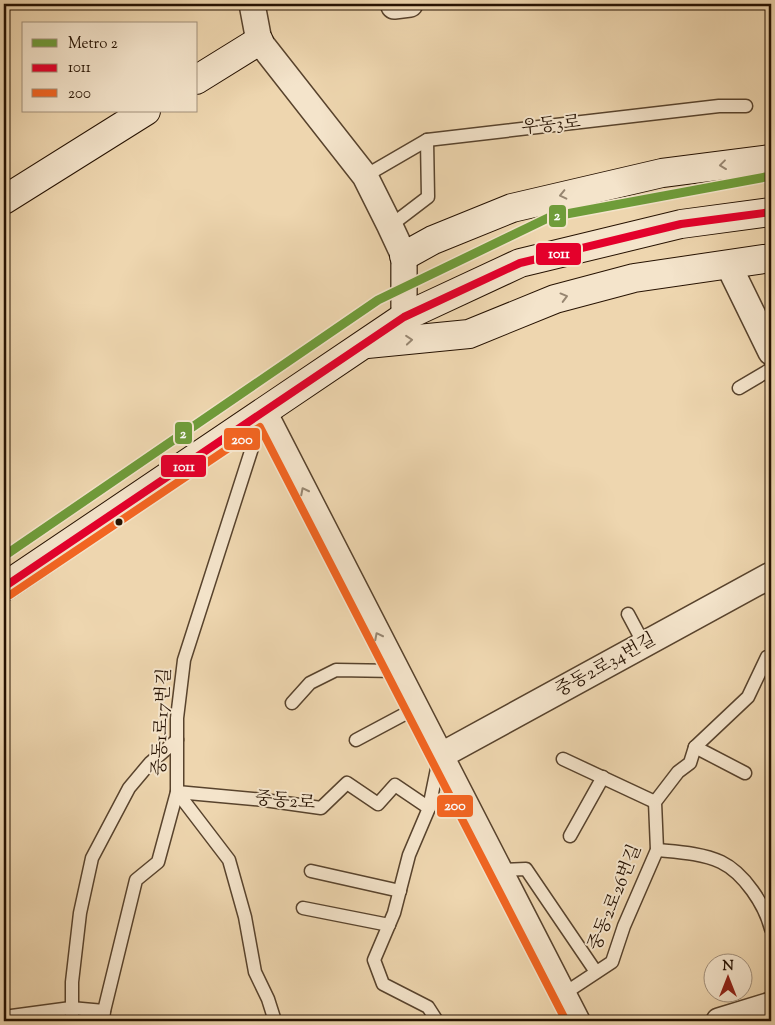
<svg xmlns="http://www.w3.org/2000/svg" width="775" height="1025" viewBox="0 0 775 1025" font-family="'Sorts Mill Goudy','Noto Serif KR',serif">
  <rect width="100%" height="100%" fill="#eed6af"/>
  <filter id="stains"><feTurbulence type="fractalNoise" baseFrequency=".004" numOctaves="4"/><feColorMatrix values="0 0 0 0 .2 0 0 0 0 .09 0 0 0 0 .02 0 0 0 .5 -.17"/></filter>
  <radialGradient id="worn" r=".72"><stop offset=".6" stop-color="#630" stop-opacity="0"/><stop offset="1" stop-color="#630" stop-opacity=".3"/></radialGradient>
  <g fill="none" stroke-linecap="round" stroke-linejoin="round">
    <defs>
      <g id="lane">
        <path d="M365 176 427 140 719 106H746"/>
        <path d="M390 226 428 197 427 140"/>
        <path d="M739 388 771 369"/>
        <path d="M262 417 184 660 177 718V792L229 860 245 917 255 972 268 999 275 1021"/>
        <path d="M628 614 644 644"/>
        <path d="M292 703 310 683 336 670 397 671"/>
        <path d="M356 740 416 708"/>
        <path d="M695 747 745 773"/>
        <path d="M563 759 655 802"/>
        <path d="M429 808 409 855 394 913 374 960 383 984 428 1007 437 1021"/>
        <path d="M570 836 603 777"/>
        <path d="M657 850C678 852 702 853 721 862 744 873 765 905 771 929"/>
        <path d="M499 870 526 869 596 972"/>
        <path d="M311 871 400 891"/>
        <path d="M303 908 389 925"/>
        <path d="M562 995 612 962 624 926 657 850 655 802 678 772 690 763 695 747 748 697 767 657"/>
        <path d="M4 1017 71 1008 104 1011"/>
        <path d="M72 1021V982L80 913 92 858 129 788 150 763 177 740"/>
        <path d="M103 1021 104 1011 136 880 158 862 177 792 264 800 321 808 347 783 378 804 395 785 429 808 439 759"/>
      </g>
      <g id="street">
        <path d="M252 4 259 41 365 176 390 226 404 256V317"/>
        <path d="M394 4V6L410 4"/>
        <path d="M728 264 771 352"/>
        <path d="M264 412 577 1021"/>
        <path d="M440 756 771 575"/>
        <path d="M719 1021 771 1005"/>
      </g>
      <g id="secondary">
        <path d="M196 80 259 41"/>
        <path d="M4 200 146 111"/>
        <path d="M404 256 433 240 512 208 662 173 771 159"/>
        <path d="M367 344 469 334 555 299 634 278 771 258"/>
        <path d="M4 587 404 317 520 263 681 224 771 212"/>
      </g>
    </defs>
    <use href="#lane" stroke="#58432d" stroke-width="15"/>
    <use href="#street" stroke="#58432d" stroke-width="28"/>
    <use href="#secondary" stroke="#261202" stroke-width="30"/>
    <use href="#lane" stroke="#f4e4cb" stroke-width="12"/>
    <use href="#street" stroke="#f4e4cb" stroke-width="25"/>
    <use href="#secondary" stroke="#f4e4cb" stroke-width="28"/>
    <defs>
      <path id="bus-1" d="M4 587 404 317 520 263 681 224 771 212"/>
      <path id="bus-2" d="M10 595 260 427 566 1021"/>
    </defs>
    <use href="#bus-1" stroke="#f4e4cb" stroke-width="11"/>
    <use href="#bus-2" stroke="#f4e4cb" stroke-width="11"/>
    <use href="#bus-1" stroke="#e4002b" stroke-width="8"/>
    <use href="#bus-2" stroke="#f26522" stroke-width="8"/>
    <defs>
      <path id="metro-1" d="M4 556 378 300 550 217 771 176"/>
    </defs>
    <use href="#metro-1" stroke="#f4e4cb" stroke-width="12"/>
    <use href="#metro-1" stroke="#6f9c3a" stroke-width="9"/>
  </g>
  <defs><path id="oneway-chevron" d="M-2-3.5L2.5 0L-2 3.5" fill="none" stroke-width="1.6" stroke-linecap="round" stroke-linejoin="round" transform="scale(1.25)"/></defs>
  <g stroke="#978671">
    <use href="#oneway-chevron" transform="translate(723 165) rotate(173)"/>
    <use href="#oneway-chevron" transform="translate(563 195) rotate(167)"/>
    <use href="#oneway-chevron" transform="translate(564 297) rotate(-15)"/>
    <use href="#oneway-chevron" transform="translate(409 340) rotate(-5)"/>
    <use href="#oneway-chevron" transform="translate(304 491) rotate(-117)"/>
    <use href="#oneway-chevron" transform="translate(378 636) rotate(-117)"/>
  </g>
  <circle fill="#261202" stroke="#f4e4cb" stroke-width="2" cx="119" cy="522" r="4.5"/>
  <g text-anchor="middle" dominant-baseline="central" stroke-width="4" stroke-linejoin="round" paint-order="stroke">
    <g font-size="18" fill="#261202" stroke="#f4e4cb">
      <text transform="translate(551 126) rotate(-6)">우동3로</text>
      <text transform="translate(606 666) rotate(-29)">중동2로34번길</text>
      <text transform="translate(163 722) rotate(-87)">중동1로17번길</text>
      <text transform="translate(285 802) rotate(5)">중동2로</text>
      <text transform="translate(616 898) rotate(-68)">중동2로26번길</text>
    </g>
  </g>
  <g stroke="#f4e4cb" stroke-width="2">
    <rect x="548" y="204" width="19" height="24" rx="5" fill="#6f9c3a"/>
    <rect x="535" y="242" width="47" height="24" rx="5" fill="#e4002b"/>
    <rect x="174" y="421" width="19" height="24" rx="5" fill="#6f9c3a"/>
    <rect x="223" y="427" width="38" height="24" rx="5" fill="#f26522"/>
    <rect x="160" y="454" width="47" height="24" rx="5" fill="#e4002b"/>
    <rect x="436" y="794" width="38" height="24" rx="5" fill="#f26522"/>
  </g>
  <g font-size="14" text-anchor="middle" font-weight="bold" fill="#fff">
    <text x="557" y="220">2</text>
    <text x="559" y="258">1011</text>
    <text x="183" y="438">2</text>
    <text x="242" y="444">200</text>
    <text x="184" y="471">1011</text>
    <text x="455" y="810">200</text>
  </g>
  <rect width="775" height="1025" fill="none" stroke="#eed6af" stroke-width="20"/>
  <rect x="5" y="5" width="765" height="1015" fill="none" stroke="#261202" stroke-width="2.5"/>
  <rect x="10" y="10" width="755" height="1005" fill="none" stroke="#261202"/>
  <rect x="22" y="22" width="175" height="90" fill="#f4e4cb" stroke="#a2907b"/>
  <rect x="32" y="39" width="25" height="8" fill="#6f9c3a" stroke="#a2907b"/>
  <text x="68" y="48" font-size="15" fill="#261202">Metro 2</text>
  <rect x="32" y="64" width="25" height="8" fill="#e4002b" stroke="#a2907b"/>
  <text x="68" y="72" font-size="15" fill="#261202">1011</text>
  <rect x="32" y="89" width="25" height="8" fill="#f26522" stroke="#a2907b"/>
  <text x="68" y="98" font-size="15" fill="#261202">200</text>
  <g transform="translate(728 978)"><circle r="24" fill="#f4e4cb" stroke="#a2907b"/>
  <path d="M0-4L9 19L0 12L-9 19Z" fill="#8f2418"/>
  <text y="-8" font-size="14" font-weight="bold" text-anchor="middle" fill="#261202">N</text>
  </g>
  <rect width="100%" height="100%" filter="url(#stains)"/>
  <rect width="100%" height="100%" fill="url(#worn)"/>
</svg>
